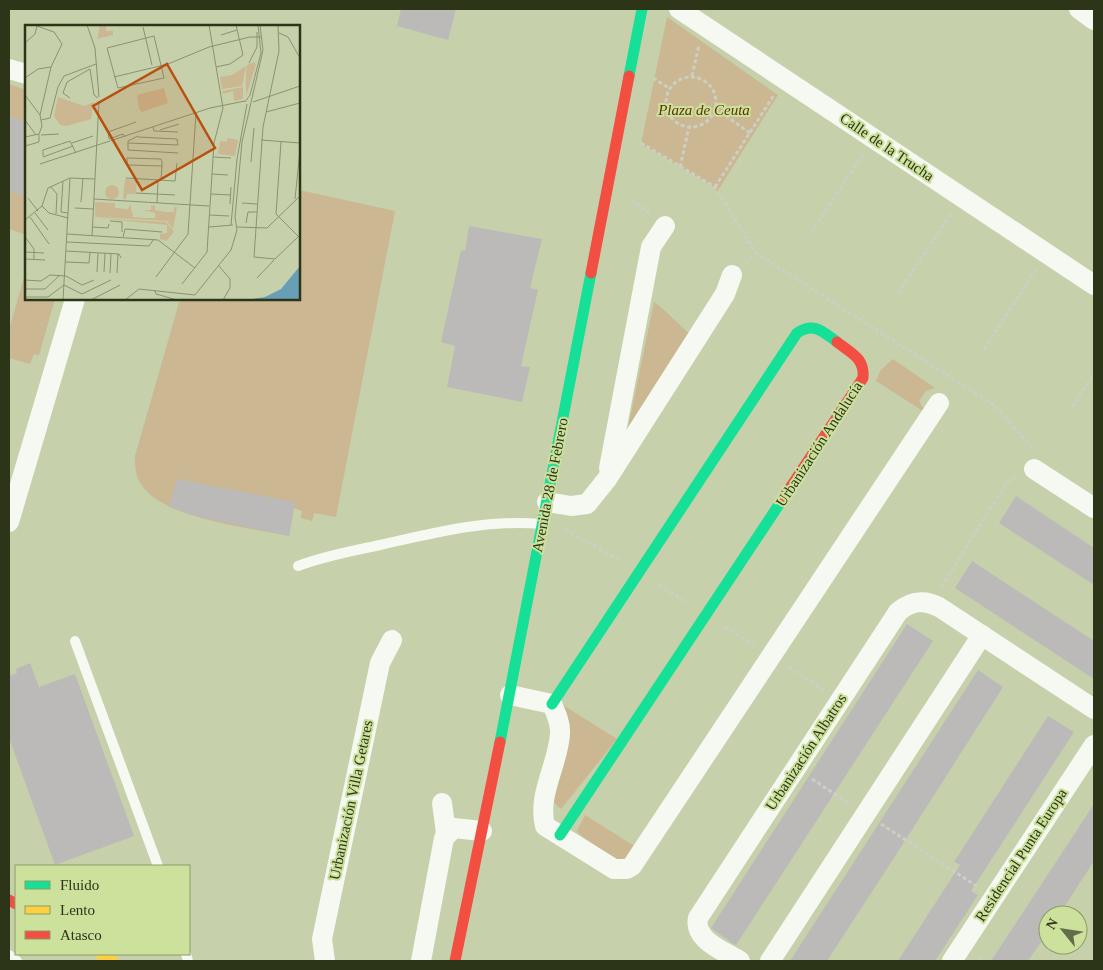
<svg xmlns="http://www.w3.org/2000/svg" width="1103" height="970" viewBox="0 0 1103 970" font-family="'Times New Roman',serif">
  <rect width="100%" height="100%" fill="#c6d1ab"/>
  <g fill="#cbb791">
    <path d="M667 17 778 95 717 192 714 187 641 144Z"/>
    <path d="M9 84 26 90V122L9 116Z"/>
    <path d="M299 190 395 211 336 517 314 513 312 521 301 518 302 511 294 508 289 536C251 528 168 519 144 488 135 478 135 468 135 456L180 299H299Z"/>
    <path d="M9 191 26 196V235L9 229Z"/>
    <path d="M26 270V299H55L39 355 34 354 30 364 9 358V330Z"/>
    <path d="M654 302C668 312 680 326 693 337L628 428Z"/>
    <path d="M893 359 935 388 926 391 919 401 926 413 876 381 880 371Z"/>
    <path d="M563 705 617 739 561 809 551 800Z"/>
    <path d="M585 815 639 849 632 859 619 862 579 834 577 831Z"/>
  </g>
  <g fill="#bbbab8">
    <path d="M401 9H456L448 40 397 26Z"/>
    <path d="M9 116 26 122V196L9 191Z"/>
    <path d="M469 226 542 239 530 288 538 290 521 366 530 367 522 402 447 387 455 346 441 342 461 250 465 251Z"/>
    <path d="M177 479 295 502 289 536 196 516 169 507Z"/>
    <path d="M1016 496 1094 548V585L999 523Z"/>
    <path d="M972 561 1094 641V679L955 588Z"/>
    <path d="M907 624 933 641 736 945 732 943 711 928Z"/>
    <path d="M30 663 39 687 75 674 134 836 55 865 9 738V676L17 673 16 669Z"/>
    <path d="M978 670 1003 687 901 847 827 961H790Z"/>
    <path d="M1048 716 1074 732 971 891 978 895 935 961H898L960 865 954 862Z"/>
    <path d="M1094 804V861L1059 915H1048V932L1028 961H991Z"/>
  </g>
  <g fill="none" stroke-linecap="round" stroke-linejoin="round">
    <g stroke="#cccfc4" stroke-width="3" stroke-dasharray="4 2.5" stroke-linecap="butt">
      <path d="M692 76 699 45"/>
      <circle cx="691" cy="102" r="25"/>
      <path d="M653 78 669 88"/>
      <path d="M715 108 750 133"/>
      <path d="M641 143 715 187 756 253 994 405 1034 450"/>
      <path d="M680 167 689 127"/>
      <path d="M715 187 774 95"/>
      <path d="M631 199 650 214"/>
      <path d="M811 233 863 154"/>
      <path d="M745 263 756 253"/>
      <path d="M898 293 951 214"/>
      <path d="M984 349 1036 270"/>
      <path d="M1072 407 1094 374"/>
      <path d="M565 529 620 561"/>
      <path d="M659 585 686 602"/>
      <path d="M941 587 1008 481 1017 476"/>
      <path d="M725 627 755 646"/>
      <path d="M788 667 825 691"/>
      <path d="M812 779 848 803"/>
      <path d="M881 824 978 887"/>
      <path d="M979 957 985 961"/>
    </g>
    <g stroke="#f6f8f2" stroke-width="10">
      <path d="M298 566C324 556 352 551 380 545 433 533 486 519 542 524"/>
      <path d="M75 641 158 866"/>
      <path d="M186 954 188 961"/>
      <path d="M9 955 17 961"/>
    </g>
    <g stroke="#f6f8f2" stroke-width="20">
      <path d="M679 9 1094 285"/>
      <path d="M1079 9 1094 20"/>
      <path d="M9 69 26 74"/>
      <path d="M609 468 651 247 665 226"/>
      <path d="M1034 469 1094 508"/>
      <path d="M547 502 571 506 587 504 607 479 725 294 732 275"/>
      <path d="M9 522 75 299"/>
      <path d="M510 695 552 704C556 713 561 724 560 734 558 765 537 795 545 826L614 869H627L632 866 939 403"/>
      <path d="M442 803 446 833"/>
      <path d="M325 961 322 939 380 663 392 640"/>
      <path d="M421 961 444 838 454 828 482 831"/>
      <path d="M740 961C724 951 693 940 698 918L898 612C911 601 923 599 939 607L1094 709"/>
      <path d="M770 961 982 635"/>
      <path d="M952 961 1094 745"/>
    </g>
    <g stroke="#16e098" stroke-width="11">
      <path d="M629 76 642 9"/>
      <path d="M552 704 797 333C814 322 822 331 837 342"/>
      <path d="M500 742 591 273"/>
      <path d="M560 835 782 500"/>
    </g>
    <path stroke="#ffcf43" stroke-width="11" d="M100 954 113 961"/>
    <g stroke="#f24e42" stroke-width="11">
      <path d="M591 273 629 76"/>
      <path d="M782 500 863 378C865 358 851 353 837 342"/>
      <path d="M9 900 16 904"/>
      <path d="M455 961 500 742"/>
    </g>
  </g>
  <g text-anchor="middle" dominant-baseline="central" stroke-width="4" stroke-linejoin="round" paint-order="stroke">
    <g font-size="15" font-style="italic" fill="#5e3404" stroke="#cce19b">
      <text x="704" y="110">Plaza de Ceuta</text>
    </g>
    <g font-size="15" fill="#2d3519" stroke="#cce19b">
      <text transform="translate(887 147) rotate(34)">Calle de la Trucha</text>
      <text transform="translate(819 444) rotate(-57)">Urbanización Andalucía</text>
      <text transform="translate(550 485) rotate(-79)">Avenida 28 de Febrero</text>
      <text transform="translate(806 752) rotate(-57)">Urbanización Albatros</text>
      <text transform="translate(351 800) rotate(-78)">Urbanización Villa Getares</text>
      <text transform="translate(1021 855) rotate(-57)">Residencial Punta Europa</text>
    </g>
  </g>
  <g transform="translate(25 25)">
    <rect width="275" height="275" fill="#c6d1ab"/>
    <path d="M75 0H81V6H88V10L72 14ZM229 37 231 40 221 71V46L222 40ZM221 41 217 61 197 64 195 52 207 50ZM218 62V74L209 76 208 66 198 69 197 66ZM139 63 143 78 117 87 114 84 112 70ZM33 72 59 81 69 77 66 94 42 101 35 100 29 91ZM202 113 213 115 210 131 193 129 195 116 202 117ZM100 154 112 155 111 169H102L101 174H98ZM80 167a7 7 0 1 1 14 0a7 7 0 1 1-14 0ZM70 177 90 178V183L103 184 105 179 108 192 120 193H130V188L118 185H126V180L130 181V185L141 187H149V182H152L148 204 142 196 70 192ZM70 193 141 197 149 207 141 216 135 214V209L142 208V200Z" fill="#cbb791"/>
    <path d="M275 241V275H222L240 272 256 264Z" fill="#689fb7"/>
    <path fill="none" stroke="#899371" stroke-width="1" d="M62 0 70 23 74 72M108 0H126M253 0 254 26 238 102 229 232 250 234 275 210M12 1 29 7 37 19 26 42 15 90M118 2 127 40M254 8 263 12 275 33M196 10 212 5M129 11 139 53 93 63 82 23ZM0 18 10 9 12 1M224 38 232 22V7M191 42 205 39 218 30 211 0M89 52 143 39 184 22 225 12H236M0 53 13 44 26 42M0 70 15 90 17 101 14 109 0 112M45 73 38 68 42 57 65 44 69 70 73 73M220 77 225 70 236 28 233 0M228 77 275 61M241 87 275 78M0 95 11 110M16 95 25 93 33 62 39 51 71 39M128 102 129 106 153 107M135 105 154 99M16 110 34 109M113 111 103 116V125L153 128M100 112 98 109 84 114 83 107 111 97M236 115 275 118M256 117 251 189 273 211M47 118 68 111M103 118 153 120 152 114 113 112M0 121 14 117V109M18 131V125L45 116 51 128M18 132 48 121M188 132 206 133M226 137 229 103M15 139 185 83 220 76M187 149 203 150M101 153 150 156 152 138M136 155 137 141V137L136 134 102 133V140L137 141M38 156 36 187 43 188M26 162 32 169 31 189M111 168 150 170M186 169 206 170M3 173 13 186M69 174 184 181M270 174 275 125M56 177 58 153M132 178 133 155M217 178 232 179M205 179 206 162M17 181 24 188 43 193M50 183 68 184M10 188 23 205M185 190 204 191M5 192 24 219M0 195 17 181 23 163 45 153 70 154M85 196 97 197V207M221 198 223 187H232M206 200 212 134 222 79M67 202 83 203 84 199M184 202 208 200M212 202 242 203 275 171M42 209 133 215 170 243M67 211 74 76M0 212 9 224V234M98 212 100 204 137 207M42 217 124 221 129 214M41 226 94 229 96 233M0 227 19 228M0 234 20 235M40 237 64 238 65 228M194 241 205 254V263L198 275M72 247 73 228M79 247 80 228M85 248 86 229M92 248 93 229M131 252 163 209 171 88M232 253 249 235M0 255 16 256 25 250 41 251 57 260 69 255M157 259 182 227 189 118 198 83 184 0M0 264H20L34 251M130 266 131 269 152 275M0 272H23L39 260 57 269 86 255M38 275 45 153M66 275 95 260M100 275 114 264 170 270 206 225 212 205 210 192 217 117 238 25 235 0"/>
    <path fill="#b9500f" fill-opacity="0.15" stroke="#b9500f" stroke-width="2.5" d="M142 39 190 123 117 165 68 81Z"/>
    <rect width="275" height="275" fill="none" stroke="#2d3519" stroke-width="2.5"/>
  </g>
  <rect width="1103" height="970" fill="none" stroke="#2d3519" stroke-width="20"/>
  <rect x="15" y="865" width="175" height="90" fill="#cce19b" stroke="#8c9c67"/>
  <rect x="25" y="881" width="25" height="8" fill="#16e098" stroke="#8c9c67"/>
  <text x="60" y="890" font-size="15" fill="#2d3519">Fluido</text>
  <rect x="25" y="906" width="25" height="8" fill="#ffcf43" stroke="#8c9c67"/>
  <text x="60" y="915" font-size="15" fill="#2d3519">Lento</text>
  <rect x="25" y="931" width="25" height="8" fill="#f24e42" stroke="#8c9c67"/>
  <text x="60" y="940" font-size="15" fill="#2d3519">Atasco</text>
  <g transform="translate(1063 930) rotate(300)"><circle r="24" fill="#cce19b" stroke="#8c9c67"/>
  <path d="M0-4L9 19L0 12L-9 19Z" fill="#636c4c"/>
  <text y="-8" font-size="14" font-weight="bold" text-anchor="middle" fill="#2d3519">N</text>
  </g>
</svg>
